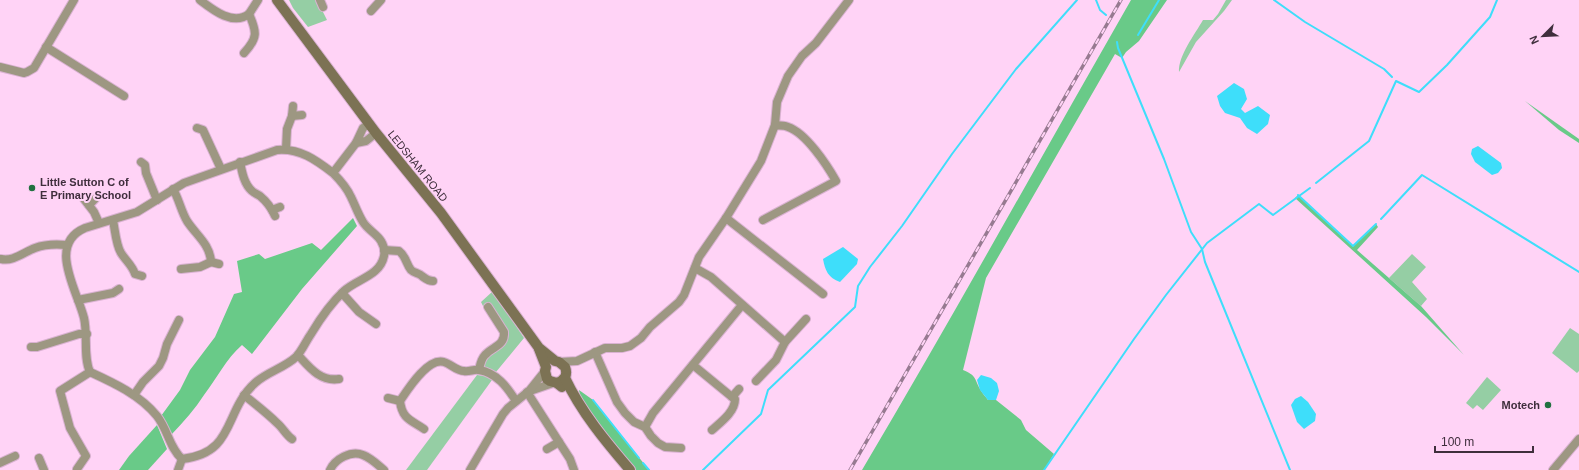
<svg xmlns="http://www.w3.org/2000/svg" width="1579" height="470" viewBox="0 0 1579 470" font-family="Helvetica,sans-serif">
  <rect width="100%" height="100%" fill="#ffd3f6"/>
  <g fill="#95cea4">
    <path d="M289 0H317L327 20 308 27 293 8Z"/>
    <path d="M1226 0H1232L1224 11 1196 42 1179 72C1178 56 1195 34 1203 20H1213L1218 14Z"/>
    <path d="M1412 254 1426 267 1412 282 1427 299 1421 306 1389 278Z"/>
    <path d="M493 291 524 338 496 372 484 369C484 355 499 341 506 330L493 307 491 305 484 308 481 302Z"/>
    <path d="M1570 328 1579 334V371L1577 373 1552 353Z"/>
    <path d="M477 375 485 376 492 380 427 470H406Z"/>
    <path d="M1487 377 1501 390 1483 410 1477 405 1473 409 1466 403Z"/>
  </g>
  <g fill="#69ca88">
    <path d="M1131 0H1167L1139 41 1126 52 1122 58 1115 54 986 278 963 370C977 376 974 378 980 389 982 393 986 397 988 400H996L1021 420 1026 430 1054 454 1044 470H862C954 315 1041 157 1131 0Z"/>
    <path d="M1525 101 1579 139V143L1559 130Z"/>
    <path d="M1298 195 1353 246 1376 224 1378 227 1357 250 1421 306 1464 355 1426 317 1295 198Z"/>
    <path d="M353 218 357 226 302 289 252 354 242 345C226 359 217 378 204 395 195 409 184 421 172 434L161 416 180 390 190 370 215 337 234 294 242 292 237 261 259 254 265 259 312 243 321 250Z"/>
    <path d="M579 390 593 400 649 470H636L620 452 580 397Z"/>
    <path d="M157 425 167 449 148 470H119L129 456Z"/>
  </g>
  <g fill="#3edefa">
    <path d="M1234 83 1244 89 1247 99 1241 109 1245 113 1258 106 1270 115 1268 124 1257 134 1247 128 1240 118 1225 113 1220 106 1217 96Z"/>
    <path d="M1478 146 1501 163 1502 168 1498 173 1492 175 1475 162 1471 154 1472 149Z"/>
    <path d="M843 247 858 259 857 264 840 282C828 278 825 270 823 259Z"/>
    <path d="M981 375 991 378 997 383 999 391 996 400H988L980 390 977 380Z"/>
    <path d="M1301 396 1308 402 1316 414 1315 421 1304 429 1297 422 1291 405 1295 399Z"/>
  </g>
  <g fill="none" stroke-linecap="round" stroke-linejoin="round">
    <g stroke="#3edefa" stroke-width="2">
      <path d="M1096 0 1100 10 1106 15"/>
      <path d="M1274 0 1305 22 1384 69 1392 77"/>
      <path d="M1138 35 1159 0"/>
      <path d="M1117 42 1118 48 1164 159 1191 232 1202 249 1205 262 1290 470"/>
      <path d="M1316 183 1369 141 1396 81 1419 92 1447 65 1490 17 1497 0"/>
      <path d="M1298 195 1353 246 1376 224"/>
      <path d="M1381 219 1422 175 1579 272"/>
      <path d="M593 400 639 458"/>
      <path d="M643 463 649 470"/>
      <path d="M703 470 761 414 768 390 855 307 858 286 870 267 902 226 952 154 1016 69 1077 0"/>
      <path d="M1044 470 1134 339 1166 295 1207 243 1259 204 1273 215 1310 188"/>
    </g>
    <defs>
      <g id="street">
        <path d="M200 0C213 10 233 26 249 14 257 32 258 38 244 53"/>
        <path d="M320 0 323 7"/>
        <path d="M371 11 381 0"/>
        <path d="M249 14 258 0"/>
        <path d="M46 47 124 96"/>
        <path d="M0 67 24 73 27 72 34 68 74 0"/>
        <path d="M292 116 302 115"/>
        <path d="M369 124 363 128 356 143 366 141 376 133"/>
        <path d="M197 128 203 130 221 169"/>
        <path d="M286 149 287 129 292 116 293 106"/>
        <path d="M141 162 145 165 146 173 157 200"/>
        <path d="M240 162C242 172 244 184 252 191 254 193 257 194 260 196 266 201 272 209 275 216"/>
        <path d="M333 173C340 180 347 188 351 197 355 205 358 214 363 222 368 230 377 234 381 241 384 246 385 251 384 256 380 276 357 279 344 291 331 303 320 319 311 334 306 341 302 351 296 357 284 368 267 372 255 383 223 412 236 453 182 459 169 447 168 430 157 416 140 395 114 383 90 372 83 357 88 335 84 318 77 290 47 244 85 228L137 212 184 183 277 150C300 148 316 160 333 173L356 143"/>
        <path d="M173 189C179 199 181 211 187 221 196 235 210 244 211 262"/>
        <path d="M84 199 94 212 99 223"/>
        <path d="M89 205 95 199"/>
        <path d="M272 210 280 207"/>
        <path d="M726 218 823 294"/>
        <path d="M113 220C115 230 116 245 121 253 126 261 132 265 135 274L142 276"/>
        <path d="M763 220 836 181C827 165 806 133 788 127 784 125 779 126 775 125"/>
        <path d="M384 250 399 251C406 256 406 264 411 270 414 273 419 273 422 276 426 279 428 281 433 281"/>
        <path d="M1 259C13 262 24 252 35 248 46 244 55 244 66 245"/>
        <path d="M211 262 219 264"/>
        <path d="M695 268 711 277 785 342"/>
        <path d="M181 269 200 267 211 262"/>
        <path d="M342 293 359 312 376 324"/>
        <path d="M78 300 113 293 119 289"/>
        <path d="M31 347H37L79 334H87"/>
        <path d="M595 352 617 402 625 413 634 422 645 427 651 436 658 443 665 447 681 448"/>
        <path d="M298 355C309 367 320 382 339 379"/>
        <path d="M559 362 577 361 605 348H622L630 346 641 338 650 327 679 302 684 295 699 257 726 218 761 161 775 125 777 102 788 76 802 56 816 43 849 0"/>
        <path d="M693 365 732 397"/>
        <path d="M479 370C480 365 481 359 485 355 493 346 505 346 504 332L488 307"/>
        <path d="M756 381 776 360 785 342 806 319"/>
        <path d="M530 391 553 383"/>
        <path d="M527 392 559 442 547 449"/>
        <path d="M134 395 143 382 159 366 163 358 167 344 179 320"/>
        <path d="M244 395C255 404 267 413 277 423 283 428 286 435 292 439"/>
        <path d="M388 398 400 401C408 389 428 357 444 362 451 364 456 371 464 371 469 372 474 369 479 370 497 373 507 387 516 401"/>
        <path d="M400 401C402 419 411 420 424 429"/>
        <path d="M645 427 653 413 742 305"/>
        <path d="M712 430C721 422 735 412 735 399L732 397 739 389"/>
        <path d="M559 442 570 459 574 470"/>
        <path d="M39 458 44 470"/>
        <path d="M0 463 15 456"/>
        <path d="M77 469 86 456 70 428 60 391 90 372"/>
        <path d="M178 470 182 459"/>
        <path d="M330 470C335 459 351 450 363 455 371 458 378 465 384 470"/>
        <path d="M470 470 503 414 508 408 529 391 545 371"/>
        <path d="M1553 470 1579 439"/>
      </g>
      <g id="secondary">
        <path d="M277 0 376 133 441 213 539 348 555 361 559 362 565 367C568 375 565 380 557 383"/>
        <path d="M539 349 546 367 545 371 547 379 550 381 557 383 562 387"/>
        <path d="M565 378C581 412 606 442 630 470"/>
      </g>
    </defs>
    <use href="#street" stroke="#d9b2d1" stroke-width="10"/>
    <use href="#secondary" stroke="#d9b2d1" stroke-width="12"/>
    <use href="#street" stroke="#9d9782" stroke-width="8"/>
    <use href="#secondary" stroke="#7c7254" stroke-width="10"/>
    <defs>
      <path id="rail" d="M850 470 1121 0"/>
    </defs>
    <use href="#rail" stroke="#977a91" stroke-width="3.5"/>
    <use href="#rail" stroke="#ffd3f6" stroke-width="2" stroke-dasharray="6" stroke-linecap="butt"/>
  </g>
  <g fill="#217040" stroke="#ffd3f6" stroke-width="1.5">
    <circle cx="32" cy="188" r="4"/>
    <circle cx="1548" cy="405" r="4"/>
  </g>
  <g text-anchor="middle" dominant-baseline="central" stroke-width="4" stroke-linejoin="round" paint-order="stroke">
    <g font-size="11" fill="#3f2e3c" stroke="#ffd3f6">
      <text transform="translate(418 166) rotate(51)">LEDSHAM ROAD</text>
    </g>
    <g font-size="11" font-weight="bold" fill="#3f2e3c" stroke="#ffd3f6" text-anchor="start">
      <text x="40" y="182">Little Sutton C of<tspan x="40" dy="13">E Primary School</tspan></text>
      <text x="1540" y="405" text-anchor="end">Motech</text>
    </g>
  </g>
  <g transform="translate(1543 36) rotate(246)" stroke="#ffd3f6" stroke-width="3" paint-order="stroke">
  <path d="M0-3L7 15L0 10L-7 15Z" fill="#3f2e3c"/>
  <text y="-6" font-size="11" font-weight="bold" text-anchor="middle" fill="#3f2e3c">N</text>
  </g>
  <path d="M1435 446v6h98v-6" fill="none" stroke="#3f2e3c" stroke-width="2"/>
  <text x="1441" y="446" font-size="12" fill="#3f2e3c" stroke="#ffd3f6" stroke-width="3" paint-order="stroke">100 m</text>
</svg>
